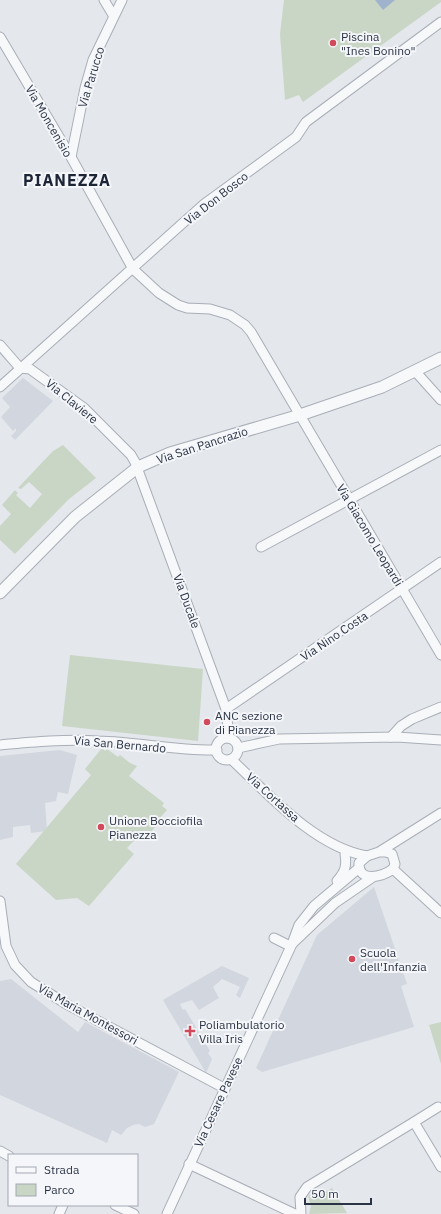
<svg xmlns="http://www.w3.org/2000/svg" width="441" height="1214" viewBox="0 0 441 1214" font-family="'IBM Plex Sans',sans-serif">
  <rect width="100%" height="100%" fill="#e4e7ec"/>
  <g fill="#d2d6de">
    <path d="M23 378 53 401 15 440 11 436 16 431V428L13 431 1 417 10 407 2 398Z"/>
    <path d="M60 750 77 755 68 794 58 792 56 801 45 803 47 831 31 833 30 825 13 827V837L0 840V756Z"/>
    <path d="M374 887 407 984 401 986 414 1027 262 1072 256 1068 317 935Z"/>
    <path d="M222 966 249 978 240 998 236 995 240 987 222 979 213 987 219 998 199 1010 192 1000 180 1004 183 1010 185 1009 210 1051 208 1053 212 1059 206 1073 163 1000Z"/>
    <path d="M11 979 78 1032 85 1022 179 1072 154 1124 145 1127 139 1124 133 1125 127 1128 121 1135 112 1130 107 1143 0 1095V981Z"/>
  </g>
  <g fill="#c9d6c5">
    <path d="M284 0H441V2L303 102 299 95 285 100 280 34Z"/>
    <path d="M63 445 96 478 69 499 15 554 0 540V526L11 514 2 505 15 490 18 493 16 495 30 508 42 494 29 482 21 489 18 488 53 451Z"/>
    <path d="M70 655 203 669 198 741 62 726Z"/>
    <path d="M102 748 105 751 107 749 118 757 120 755 130 763 137 766 129 776 164 803 162 806 167 810 159 819 160 821 146 838 140 834 127 848 134 854 89 906 77 898 56 900 16 864 91 775 85 769Z"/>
    <path d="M441 1022V1064L429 1025Z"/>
    <path d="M332 1188 347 1213 309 1214 311 1206 308 1196 313 1193 316 1198Z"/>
  </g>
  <path fill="#9fb4cc" d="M375 0H395L383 10Z"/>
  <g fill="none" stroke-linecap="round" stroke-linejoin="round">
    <defs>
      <g id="minor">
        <path d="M104 0 113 15"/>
        <path d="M0 37 71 157 133 269 159 293 178 305 187 308 210 309 230 315 245 325 251 332 441 655"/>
        <path d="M71 157 85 88 93 60 122 0"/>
        <path d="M0 345 20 368 30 369 84 408 131 455 135 462 226 709 229 738"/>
        <path d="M415 371 441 400"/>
        <path d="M0 387 203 205 296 137 306 122 441 22"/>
        <path d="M261 547 441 450"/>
        <path d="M226 709 441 562"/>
        <path d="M391 737 401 726 412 719 441 707"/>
        <circle cx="227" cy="749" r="11"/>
        <path d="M0 745C33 742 65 739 98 741 138 742 177 751 217 750"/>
        <path d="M238 748 279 739 397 737 441 740"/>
        <path d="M231 759C268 794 315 847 367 856"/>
        <path d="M379 852H386L392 854 395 864 393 869C382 877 358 883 359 863L367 856 379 852 441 813"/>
        <path d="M393 869 441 913"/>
        <path d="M337 881C345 872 347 866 345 854"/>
        <path d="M0 901 6 946 15 965 31 982 68 1005 224 1088"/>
        <path d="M274 938 290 946"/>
        <path d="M293 943 335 903 373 877"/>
        <path d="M414 1122 438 1107"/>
        <path d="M0 1151 9 1156"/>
        <path d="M189 1164 295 1214"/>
        <path d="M115 1205 134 1214"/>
        <path d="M59 1214 63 1205"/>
        <path d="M167 1214 292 944 299 925 314 906 359 868"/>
        <path d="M301 1214 300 1197 307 1187 414 1122 441 1167"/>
      </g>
      <path id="tertiary" d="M0 593 75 517 138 467 170 453 300 415 382 387 441 358"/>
    </defs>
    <use href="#minor" stroke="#a9aeb7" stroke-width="11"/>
    <use href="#tertiary" stroke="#a9aeb7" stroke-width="13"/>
    <use href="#minor" stroke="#f7f8fa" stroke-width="9"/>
    <use href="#tertiary" stroke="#f7f8fa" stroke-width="11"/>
  </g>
  <g fill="#d1495b" stroke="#f4f6f9" stroke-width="1.5">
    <circle cx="333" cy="43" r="4"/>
    <circle cx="207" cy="722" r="4"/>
    <circle cx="101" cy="827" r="4"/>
    <circle cx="352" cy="959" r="4"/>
    <path d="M188 1025h4v4h4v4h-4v4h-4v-4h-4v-4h4z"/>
  </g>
  <g text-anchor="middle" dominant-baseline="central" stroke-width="4" stroke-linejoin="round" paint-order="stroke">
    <g font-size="12" fill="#2b3445" stroke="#f4f6f9" text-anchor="start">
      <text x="341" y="36">Piscina<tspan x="341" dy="14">"Ines Bonino"</tspan></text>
      <text x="215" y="715">ANC sezione<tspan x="215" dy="14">di Pianezza</tspan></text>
      <text x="109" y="820">Unione Bocciofila<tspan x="109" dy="14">Pianezza</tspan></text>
      <text x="360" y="952">Scuola<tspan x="360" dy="14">dell'Infanzia</tspan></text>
      <text x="199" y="1024">Poliambulatorio<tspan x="199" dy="14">Villa Iris</tspan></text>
    </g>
    <g font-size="12" fill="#2b3445" stroke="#f4f6f9">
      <text transform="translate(91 77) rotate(-73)">Via Parucco</text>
      <text transform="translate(49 121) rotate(60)">Via Moncenisio</text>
      <text transform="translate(216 198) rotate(-38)">Via Don Bosco</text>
      <text transform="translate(72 401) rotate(39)">Via Claviere</text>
      <text transform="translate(202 445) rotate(-18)">Via San Pancrazio</text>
      <text transform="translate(370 535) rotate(59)">Via Giacomo Leopardi</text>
      <text transform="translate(187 601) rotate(70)">Via Ducale</text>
      <text transform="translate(334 636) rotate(-34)">Via Nino Costa</text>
      <text transform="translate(120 744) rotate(5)">Via San Bernardo</text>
      <text transform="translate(273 797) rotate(42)">Via Cortassa</text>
      <text transform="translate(88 1014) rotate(29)">Via Maria Montessori</text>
      <text transform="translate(218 1102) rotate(-65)">Via Cesare Pavese</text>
    </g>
    <g font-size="16" font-weight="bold" letter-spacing="1" fill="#1d2536" stroke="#f4f6f9">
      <text x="67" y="180">PIANEZZA</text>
    </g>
  </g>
  <rect x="8" y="1154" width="130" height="52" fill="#f4f6f9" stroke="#a4a8b1"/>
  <rect x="16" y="1167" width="20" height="6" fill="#f7f8fa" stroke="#a4a8b1"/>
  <text x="44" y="1174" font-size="12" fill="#2b3445">Strada</text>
  <rect x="16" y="1184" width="20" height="12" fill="#c9d6c5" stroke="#a4a8b1"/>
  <text x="44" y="1194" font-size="12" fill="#2b3445">Parco</text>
  <path d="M305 1198v6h66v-6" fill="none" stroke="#2b3445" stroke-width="2"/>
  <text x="311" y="1198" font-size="12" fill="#2b3445" stroke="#f4f6f9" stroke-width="3" paint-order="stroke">50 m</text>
</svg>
